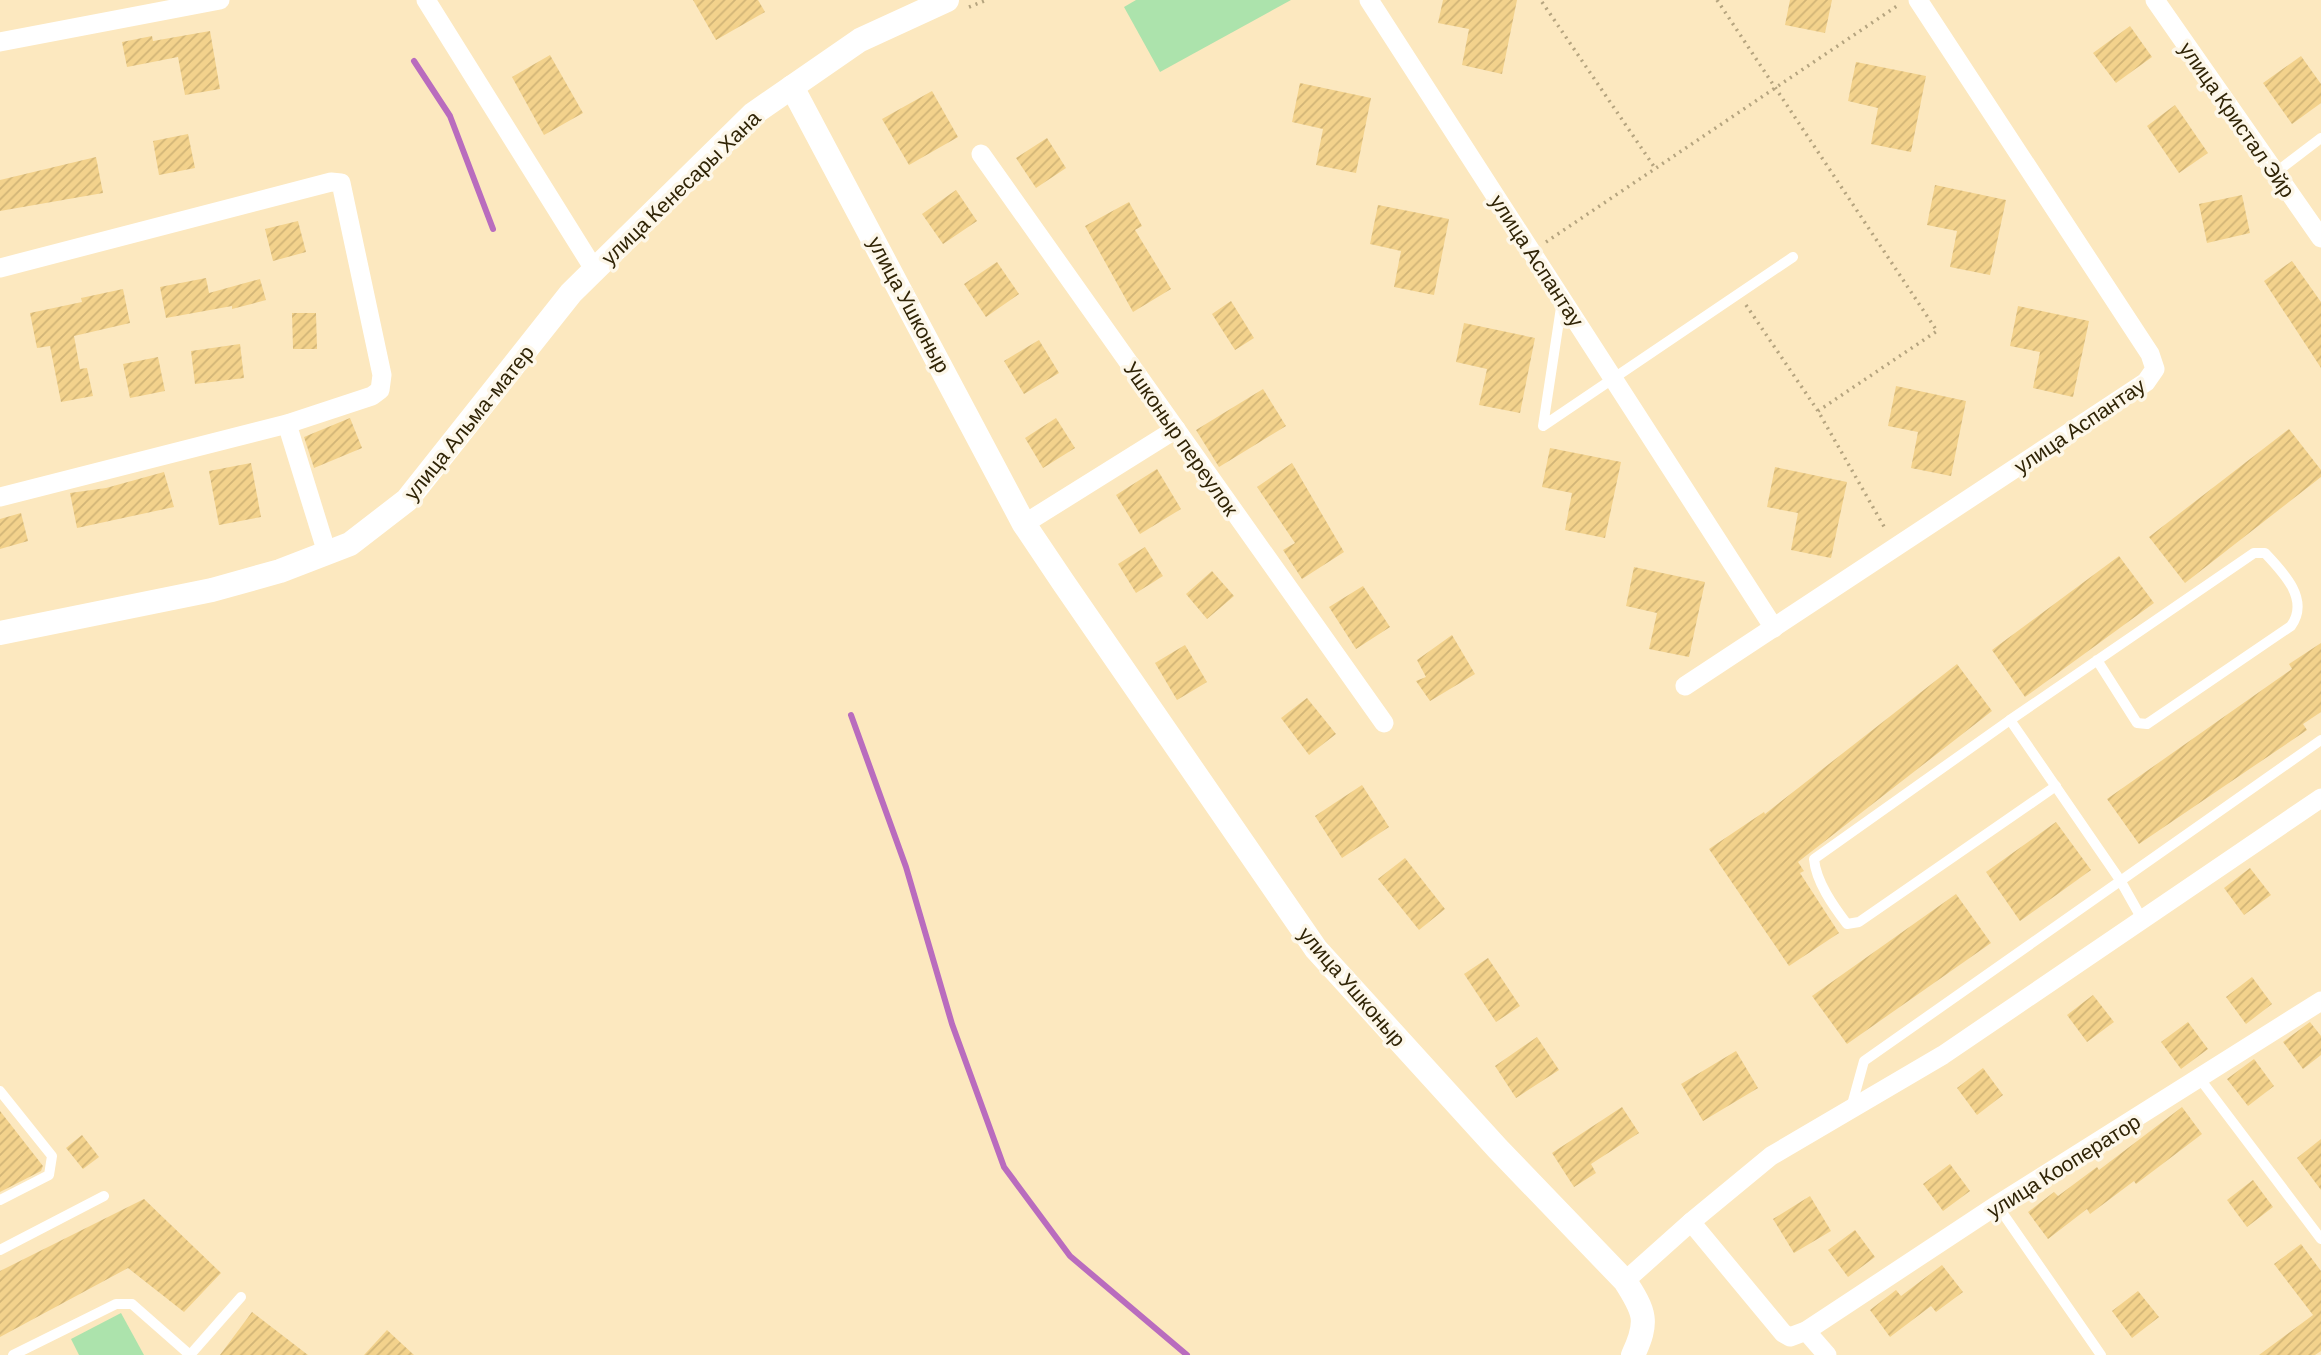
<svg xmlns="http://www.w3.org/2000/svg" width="2321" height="1355" viewBox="0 0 2321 1355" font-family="Barlow,sans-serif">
  <defs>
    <pattern id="building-hatch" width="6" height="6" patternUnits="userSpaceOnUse" patternTransform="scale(1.75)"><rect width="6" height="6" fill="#f3d28c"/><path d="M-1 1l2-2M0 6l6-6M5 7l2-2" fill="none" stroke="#d1b477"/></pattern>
  </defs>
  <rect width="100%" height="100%" fill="#fce8bf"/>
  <g fill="#ace3ac">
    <path d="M1136 0H1291L1160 72 1124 7Z"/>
    <path d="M121 1313 144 1355H79L71 1339Z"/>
  </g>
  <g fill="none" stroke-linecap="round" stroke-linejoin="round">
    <g stroke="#b96cbe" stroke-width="6">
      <path d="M414 61 450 116 493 229"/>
      <path d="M851 715 906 867 952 1024 1004 1167 1070 1256 1187 1355"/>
    </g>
  </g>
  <g fill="url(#building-hatch)">
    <path d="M693 0H758L765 12 716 40Z"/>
    <path d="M1443 0H1517L1502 74 1462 65 1469 29 1438 23Z"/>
    <path d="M1790 0H1832L1825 33 1785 25Z"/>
    <path d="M2130 26 2152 57 2116 83 2093 53Z"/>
    <path d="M210 31 220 89 185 95 178 57 127 67 122 42 152 36 153 41Z"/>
    <path d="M550 55 583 113 544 135 512 77Z"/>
    <path d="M2301 56 2321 84V103L2292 124 2263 83Z"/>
    <path d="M1856 62 1926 76 1911 152 1871 144 1878 108 1848 101Z"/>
    <path d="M1300 83 1371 98 1356 173 1316 165 1323 129 1292 122Z"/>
    <path d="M932 91 958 137 909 165 882 119Z"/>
    <path d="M2175 105 2208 153 2179 173 2147 126Z"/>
    <path d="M188 134 195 168 159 175 153 141Z"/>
    <path d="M1047 138 1066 168 1036 188 1016 158Z"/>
    <path d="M96 157 103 193 0 211V180Z"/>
    <path d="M1935 185 2006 200 1990 275 1950 267 1957 231 1927 225Z"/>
    <path d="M956 190 977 221 943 244 922 214Z"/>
    <path d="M2242 195 2250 233 2207 243 2199 204Z"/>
    <path d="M1129 202 1142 226 1135 230 1171 289 1133 312 1085 226Z"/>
    <path d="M1378 205 1449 219 1434 295 1394 287 1401 251 1370 244Z"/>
    <path d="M298 221 306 252 273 261 265 229Z"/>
    <path d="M2292 261 2321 302V368L2264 281Z"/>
    <path d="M997 262 1019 294 986 317 964 284Z"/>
    <path d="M206 278 209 293 260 279 266 300 232 309V306L166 318 160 287Z"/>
    <path d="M123 289 130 323 74 336 80 369 87 368 93 396 61 402 50 346 37 348 30 313 82 302 81 298Z"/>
    <path d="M1231 301 1254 338 1235 350 1212 314Z"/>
    <path d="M2018 306 2089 321 2073 397 2033 388 2040 352 2010 346Z"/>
    <path d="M292 313H316L317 349H293Z"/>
    <path d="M1464 323 1535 338 1520 413 1479 405 1487 369 1456 362Z"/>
    <path d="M1039 340 1059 373 1024 394 1004 361Z"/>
    <path d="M240 344 244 378 195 384 191 351Z"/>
    <path d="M158 357 165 391 130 398 123 364Z"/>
    <path d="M1896 386 1966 401 1951 476 1911 468 1918 432 1888 426Z"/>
    <path d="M1263 389 1286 426 1219 467 1196 430Z"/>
    <path d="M350 418 362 448 314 468 304 437Z"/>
    <path d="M1056 418 1075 448 1043 468 1025 438Z"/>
    <path d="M2289 429 2321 470V477L2185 583 2149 537Z"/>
    <path d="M1550 448 1621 462 1605 538 1565 530 1572 493 1542 487Z"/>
    <path d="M251 463 261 517 219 525 209 471Z"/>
    <path d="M1292 463 1344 552 1302 579 1283 550 1295 543 1257 487Z"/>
    <path d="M1775 467 1847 482 1831 558 1791 550 1798 513 1767 507Z"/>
    <path d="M1157 469 1181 509 1140 534 1116 495Z"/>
    <path d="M164 472 174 507 77 528 70 493 106 488Z"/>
    <path d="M21 513 28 541 0 549V519Z"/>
    <path d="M1145 547 1163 576 1136 593 1118 564Z"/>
    <path d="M2119 556 2154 603 2025 697 1992 650Z"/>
    <path d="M1634 567 1705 582 1689 657 1649 649 1657 613 1626 606Z"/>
    <path d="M1212 571 1234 596 1207 619 1186 594Z"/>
    <path d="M1363 586 1390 627 1356 649 1329 607Z"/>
    <path d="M1452 635 1475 674 1430 701 1416 681 1426 677 1417 660Z"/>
    <path d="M2321 643V712L2303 724 2307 730 2139 844 2107 799 2292 669 2289 664Z"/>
    <path d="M1185 645 1207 682 1177 700 1155 663Z"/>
    <path d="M1957 664 1992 711 1798 862 1804 871 1800 873 1839 933 1789 966 1709 849 1764 812 1765 814Z"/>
    <path d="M1307 698 1336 734 1309 755 1281 718Z"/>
    <path d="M1362 785 1389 827 1342 858 1315 816Z"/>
    <path d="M2056 822 2091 870 2020 921 1986 872Z"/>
    <path d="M1405 858 1445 909 1419 930 1378 879Z"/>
    <path d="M2250 868 2271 895 2244 915 2224 888Z"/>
    <path d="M1956 894 1991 943 1847 1044 1812 996Z"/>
    <path d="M1488 958 1520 1006 1496 1022 1464 974Z"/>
    <path d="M2252 977 2272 1004 2246 1024 2226 997Z"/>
    <path d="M2093 995 2114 1022 2087 1042 2067 1015Z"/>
    <path d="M2188 1022 2208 1049 2181 1069 2161 1042Z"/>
    <path d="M2310 1022 2321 1036V1055L2303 1069 2283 1042Z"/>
    <path d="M1537 1037 1559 1070 1516 1098 1495 1066Z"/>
    <path d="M1736 1051 1758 1088 1703 1121 1681 1084Z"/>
    <path d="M2254 1059 2274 1086 2248 1106 2227 1079Z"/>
    <path d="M1983 1068 2003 1095 1977 1115 1957 1088Z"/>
    <path d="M1622 1107 1639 1133 1591 1164 1596 1173 1574 1187 1552 1153Z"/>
    <path d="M2182 1107 2202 1134 2136 1184 2134 1181 2090 1214 2087 1209 2048 1239 2028 1212 2054 1192 2058 1196 2097 1167 2099 1170Z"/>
    <path d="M0 1111 43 1166 41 1171 0 1192Z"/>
    <path d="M82 1135 99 1157 83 1169 66 1148Z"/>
    <path d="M2321 1139V1190L2297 1158Z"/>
    <path d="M1950 1164 1970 1191 1943 1211 1923 1184Z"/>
    <path d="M2253 1180 2273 1207 2247 1227 2227 1200Z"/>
    <path d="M1810 1196 1831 1231 1794 1253 1773 1219Z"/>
    <path d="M144 1199 221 1273 184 1312 128 1268 0 1337V1271Z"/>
    <path d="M1855 1230 1875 1257 1848 1277 1828 1250Z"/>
    <path d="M2301 1244 2321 1271V1351L2315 1355H2259L2313 1315 2274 1264Z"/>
    <path d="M1942 1265 1963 1292 1936 1312 1931 1306 1890 1337 1870 1310 1896 1290 1901 1296Z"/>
    <path d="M2138 1291 2159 1317 2132 1338 2112 1311Z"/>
    <path d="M252 1312 308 1355H220Z"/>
    <path d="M387 1330 414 1355H364Z"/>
  </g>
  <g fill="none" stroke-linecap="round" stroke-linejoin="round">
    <g stroke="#b5a47f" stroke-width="3.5" stroke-dasharray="2 5" stroke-linecap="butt">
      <path d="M1717 0 1937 331 1818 411"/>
      <path d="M1542 2 1655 168"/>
      <path d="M969 7 987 0"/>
      <path d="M1546 242 1900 4"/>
      <path d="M1746 305 1818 411 1886 530"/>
    </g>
    <g stroke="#fff" stroke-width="10">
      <path d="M2275 173 2321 138"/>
      <path d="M1562 301 1543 426 1793 257"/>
      <path d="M2097 660 2137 723 2147 724 2291 626C2310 600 2284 573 2265 553H2254L2010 720 2120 880 2142 919"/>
      <path d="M2010 720 1814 859C1816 882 1834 907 1847 924L1859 922 2056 786"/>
      <path d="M2200 1079 2321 1239"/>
      <path d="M0 1091 52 1156 49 1175 0 1200"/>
      <path d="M1851 1108 1864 1061 2321 740"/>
      <path d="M1997 1205 2101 1355"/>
      <path d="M0 1250 104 1196"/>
      <path d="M13 1355 116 1304H132L190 1355"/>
      <path d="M190 1355 241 1297"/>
    </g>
    <g stroke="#fff" stroke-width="19">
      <path d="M426 0 594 269"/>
      <path d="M1369 0 1774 628"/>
      <path d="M2155 0 2321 238"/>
      <path d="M0 42 220 0"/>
      <path d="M981 154 1384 723"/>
      <path d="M0 268 331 182 341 183 382 375 380 390 372 396 287 424 0 497"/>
      <path d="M287 424 327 553"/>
      <path d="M1024 524 1176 429"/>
      <path d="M1685 686 2146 382 2155 369 2150 354 1918 0"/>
      <path d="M1691 1222 1771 1156 1943 1055 2321 798"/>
      <path d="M1625 1281 1691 1222 1783 1333 1790 1337 1806 1331 1997 1205 2321 1001"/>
      <path d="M1806 1331 1827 1355"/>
    </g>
    <g stroke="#fff" stroke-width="24">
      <path d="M792 87 1024 524 1063 582 1316 949 1498 1149 1625 1281C1645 1312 1649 1321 1633 1355"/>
      <path d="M0 633 212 590 280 571 350 544 407 500 571 293 753 114 860 40 947 0"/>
    </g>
  </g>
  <g text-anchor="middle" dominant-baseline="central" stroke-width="7" stroke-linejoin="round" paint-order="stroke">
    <g font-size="21" fill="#302406" stroke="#fdf7e9">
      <text transform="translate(2238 119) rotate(55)">улица Кристал Эйр</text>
      <text transform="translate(680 187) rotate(-44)">улица Кенесары Хана</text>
      <text transform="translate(1538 260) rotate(57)">улица Аспантау</text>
      <text transform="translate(910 304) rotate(62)">улица Ушконыр</text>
      <text transform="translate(468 422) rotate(-51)">улица Альма-матер</text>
      <text transform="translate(2079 425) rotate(-34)">улица Аспантау</text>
      <text transform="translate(1182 438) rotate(55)">Ушконыр переулок</text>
      <text transform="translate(1353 986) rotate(49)">улица Ушконыр</text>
      <text transform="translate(2063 1165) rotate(-32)">улица Кооператор</text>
    </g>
  </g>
</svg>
